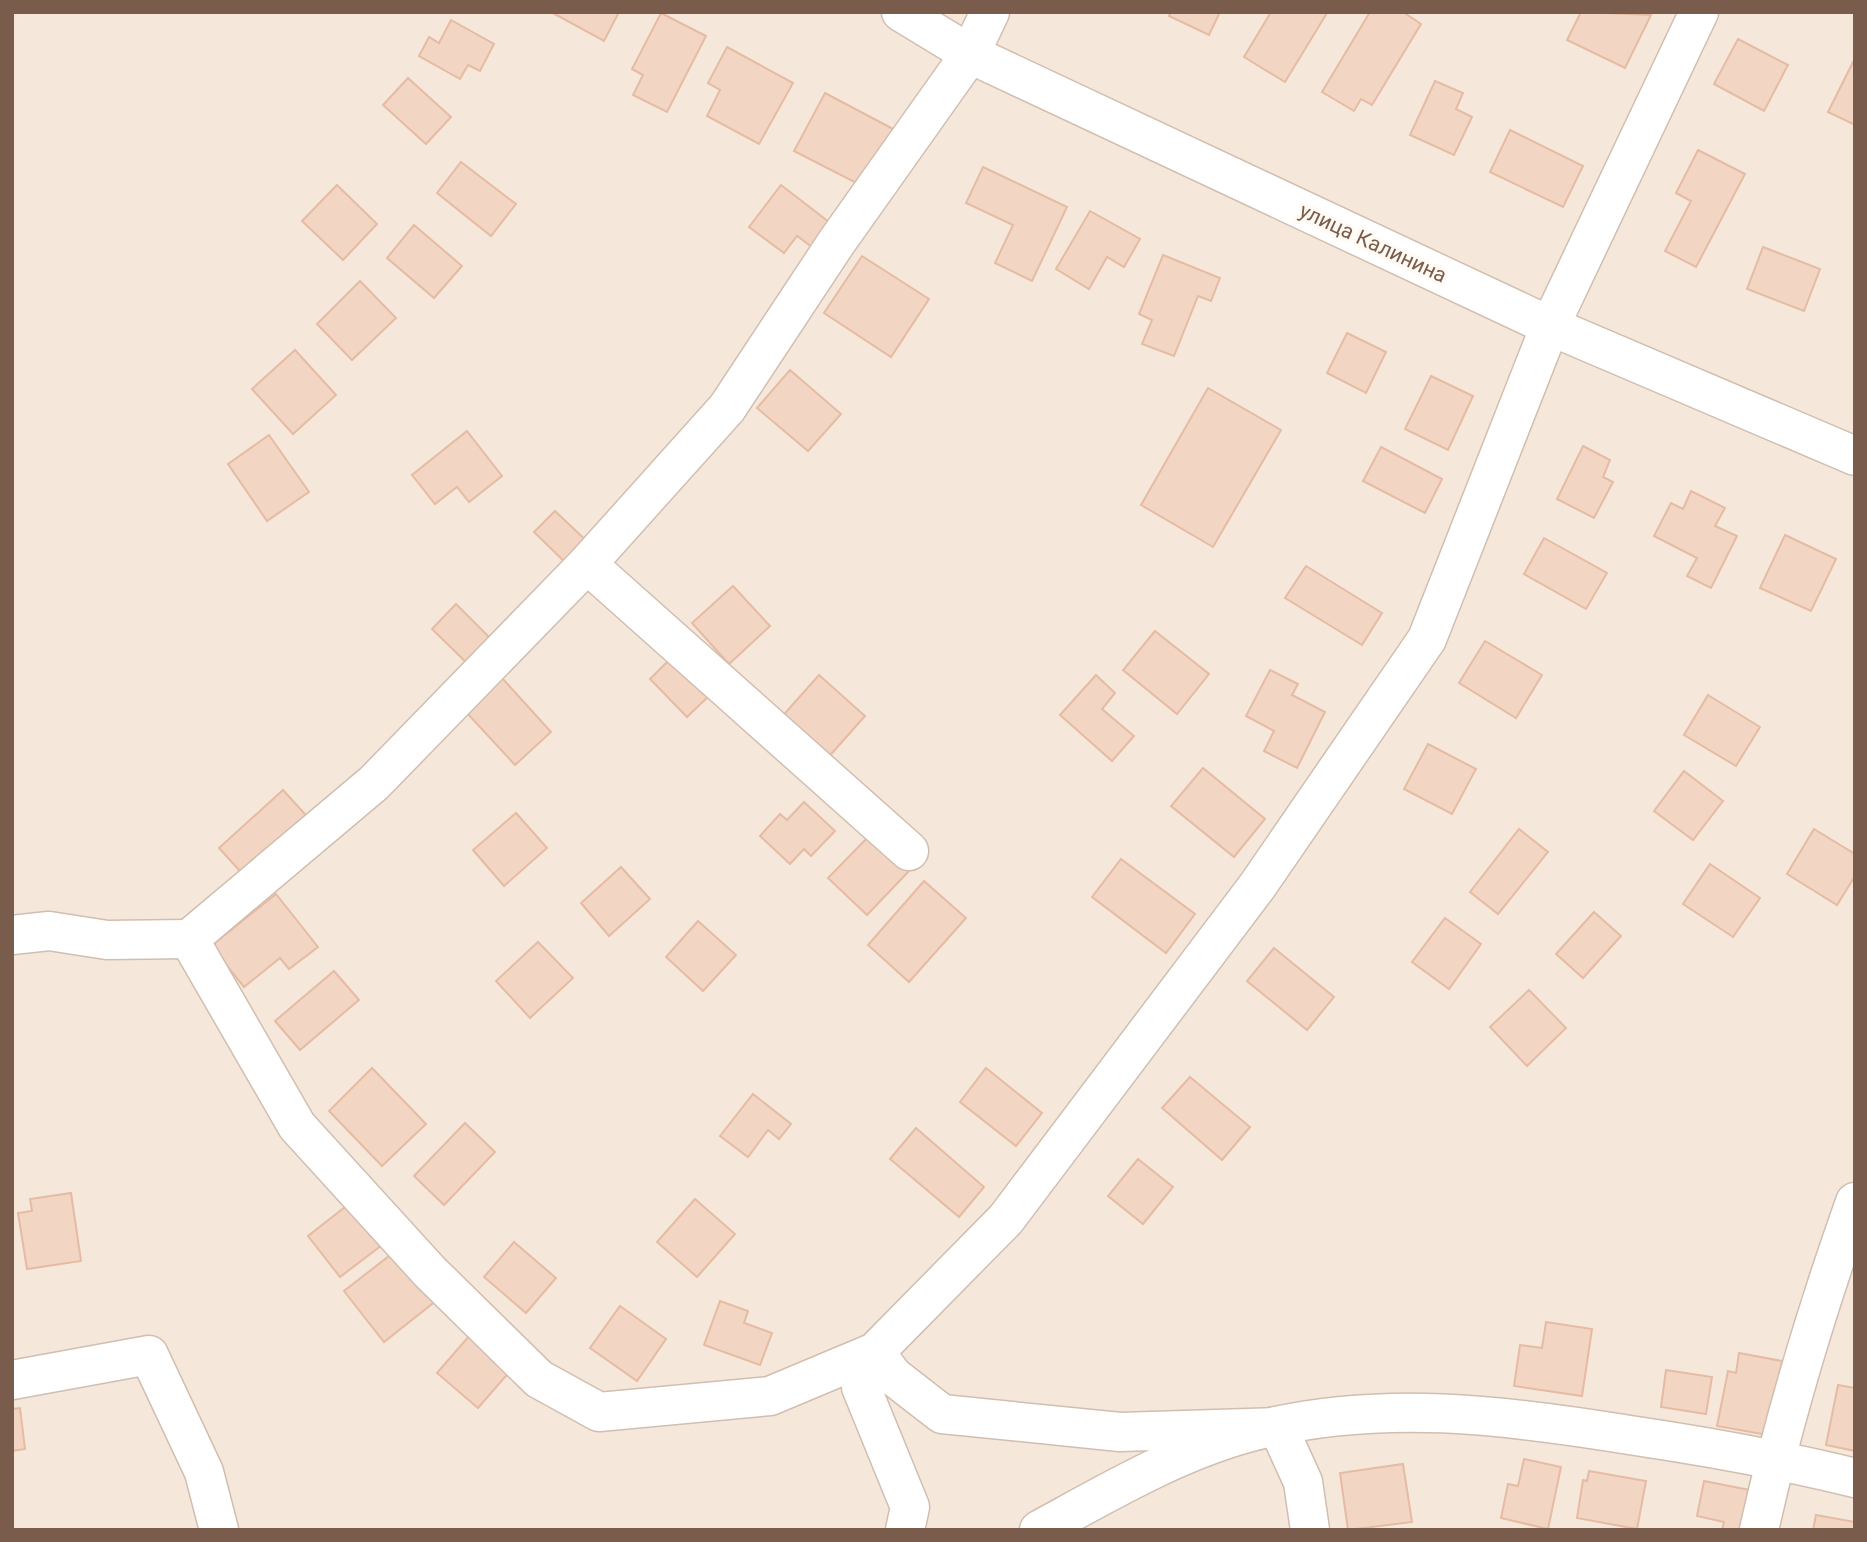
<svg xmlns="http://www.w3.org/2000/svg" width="1867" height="1542" viewBox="0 0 1867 1542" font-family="Roboto,sans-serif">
  <rect width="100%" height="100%" fill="#fdf6ec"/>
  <rect fill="#f5e8da" x="12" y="12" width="1843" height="1518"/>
  <g fill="#f3d5c3" stroke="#e6bba3" stroke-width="2">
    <path d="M551 12H619L604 41Z"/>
    <path d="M1171 12H1220L1209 35 1169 16Z"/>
    <path d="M1271 12 1327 13 1285 82 1244 57Z"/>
    <path d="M1370 12H1403L1421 24 1372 105 1361 99 1354 111 1322 92Z"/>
    <path d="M1581 12 1651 15 1625 68 1567 40Z"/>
    <path d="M661 13 706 36 667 112 633 95 643 75 632 69Z"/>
    <path d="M451 20 494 44 480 71 468 65 460 79 419 56 429 37 439 43Z"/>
    <path d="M1738 39 1788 65 1764 111 1714 84Z"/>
    <path d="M727 47 793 83 759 144 707 116 720 90 708 83Z"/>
    <path d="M1855 58V125L1828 112Z"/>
    <path d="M408 78 451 117 426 144 383 105Z"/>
    <path d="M1435 81 1463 93 1456 109 1472 117 1454 155 1410 135Z"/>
    <path d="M825 93 897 131 866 188 794 151Z"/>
    <path d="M1510 130 1583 166 1563 207 1490 172Z"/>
    <path d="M1698 150 1745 174 1696 267 1665 251 1691 201 1676 193Z"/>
    <path d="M461 162 516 204 491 236 437 193Z"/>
    <path d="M983 167 1067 207 1032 281 995 263 1013 225 966 203Z"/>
    <path d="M337 185 377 224 343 260 302 221Z"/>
    <path d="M781 185 838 229 820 253 797 236 784 253 749 227Z"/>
    <path d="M1090 211 1140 239 1124 267 1107 257 1089 289 1056 269Z"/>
    <path d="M414 225 462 266 434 298 387 258Z"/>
    <path d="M1763 247 1820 269 1804 311 1747 289Z"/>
    <path d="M1163 255 1220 278 1211 301 1198 296 1174 356 1142 344 1152 320 1139 314Z"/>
    <path d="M862 256 929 299 891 357 824 313Z"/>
    <path d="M360 281 396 318 352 360 317 324Z"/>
    <path d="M1347 333 1386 352 1366 393 1327 373Z"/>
    <path d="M295 350 336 395 293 434 252 389Z"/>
    <path d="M790 370 841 414 808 451 757 408Z"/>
    <path d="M1431 376 1473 396 1448 450 1405 429Z"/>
    <path d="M1208 388 1281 430 1213 547 1141 505Z"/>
    <path d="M467 431 502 476 469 502 457 487 435 504 412 475Z"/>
    <path d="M269 435 309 492 267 521 228 464Z"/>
    <path d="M1583 446 1610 460 1603 477 1613 482 1594 518 1557 499Z"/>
    <path d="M1381 447 1442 479 1425 513 1363 481Z"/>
    <path d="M1691 491 1725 508 1715 526 1737 536 1711 588 1687 576 1697 558 1654 536 1671 503 1683 509Z"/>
    <path d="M555 511 594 548 573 570 534 532Z"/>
    <path d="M1785 535 1836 559 1811 611 1760 588Z"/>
    <path d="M1544 538 1607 573 1586 609 1524 574Z"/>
    <path d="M1306 566 1382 613 1362 645 1285 598Z"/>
    <path d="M733 586 770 626 729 664 692 623Z"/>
    <path d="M456 604 499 647 475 671 432 629Z"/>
    <path d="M1155 631 1209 674 1177 714 1123 670Z"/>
    <path d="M1485 641 1542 675 1516 718 1459 683Z"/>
    <path d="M674 655 712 693 687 717 650 679Z"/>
    <path d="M1270 670 1298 684 1292 695 1325 712 1297 768 1264 751 1274 731 1246 716Z"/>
    <path d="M819 675 865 716 825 761 779 720Z"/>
    <path d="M1096 675 1115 693 1102 709 1134 736 1112 761 1060 715Z"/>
    <path d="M502 678 551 732 515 765 466 712Z"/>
    <path d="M1708 695 1760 727 1736 766 1684 735Z"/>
    <path d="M1428 744 1476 769 1452 814 1404 789Z"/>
    <path d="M1203 768 1265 819 1234 857 1171 806Z"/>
    <path d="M1684 771 1723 801 1693 840 1654 811Z"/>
    <path d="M283 790 313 823 249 881 219 848Z"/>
    <path d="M804 802 835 831 811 856 804 849 790 864 760 836 780 814 787 820Z"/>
    <path d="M516 813 547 848 504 886 473 850Z"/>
    <path d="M1519 829 1548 852 1498 914 1470 892Z"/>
    <path d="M1814 829 1855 854V876L1837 905 1787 874Z"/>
    <path d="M872 833 910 870 867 915 828 878Z"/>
    <path d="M1121 859 1195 914 1166 953 1092 897Z"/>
    <path d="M1710 864 1760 898 1733 937 1683 904Z"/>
    <path d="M621 867 650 899 609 936 581 903Z"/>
    <path d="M924 881 966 918 909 982 868 945Z"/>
    <path d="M276 894 318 947 289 969 280 958 244 987 211 946Z"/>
    <path d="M1594 912 1621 936 1583 978 1556 954Z"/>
    <path d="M1445 918 1481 944 1449 989 1412 962Z"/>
    <path d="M698 921 736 955 703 991 666 957Z"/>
    <path d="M538 942 573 978 530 1018 496 981Z"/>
    <path d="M1274 948 1334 997 1307 1030 1247 981Z"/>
    <path d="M334 971 359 1000 300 1050 275 1021Z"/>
    <path d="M1529 990 1566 1028 1527 1066 1490 1027Z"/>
    <path d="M372 1068 426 1124 382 1166 329 1111Z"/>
    <path d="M986 1068 1042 1113 1016 1146 960 1102Z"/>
    <path d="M1190 1077 1250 1127 1222 1160 1162 1108Z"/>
    <path d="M753 1094 791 1124 779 1139 768 1130 748 1157 720 1136Z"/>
    <path d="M465 1123 495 1152 444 1205 414 1176Z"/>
    <path d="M916 1128 984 1187 959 1217 890 1159Z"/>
    <path d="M1138 1159 1173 1187 1143 1224 1108 1196Z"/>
    <path d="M71 1193 81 1261 27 1269 18 1213 32 1211 30 1199Z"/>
    <path d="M695 1199 735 1234 697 1277 657 1242Z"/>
    <path d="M349 1204 382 1245 340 1277 308 1236Z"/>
    <path d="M514 1242 556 1278 526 1313 484 1277Z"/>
    <path d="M398 1249 437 1300 384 1342 344 1291Z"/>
    <path d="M720 1301 748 1311 744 1323 772 1333 760 1365 704 1345Z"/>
    <path d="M620 1306 666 1339 637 1381 590 1348Z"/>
    <path d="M1546 1322 1592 1329 1582 1396 1514 1386 1520 1345 1542 1348Z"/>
    <path d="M470 1335 511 1370 478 1408 437 1373Z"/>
    <path d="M1739 1353 1782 1361 1768 1435 1717 1426 1728 1371 1736 1373Z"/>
    <path d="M1666 1370 1712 1377 1706 1414 1661 1407Z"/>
    <path d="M1838 1385 1855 1388V1451L1826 1445Z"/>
    <path d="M20 1408 25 1449 12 1451V1409Z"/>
    <path d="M1524 1459 1561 1467 1548 1529 1501 1518 1508 1484 1518 1486Z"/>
    <path d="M1403 1464 1412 1522 1348 1530 1340 1473Z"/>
    <path d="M1589 1471 1646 1481 1637 1529 1577 1518 1583 1480 1587 1481Z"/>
    <path d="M1704 1481 1755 1491 1747 1530H1722L1724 1522 1697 1516Z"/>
    <path d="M1816 1515 1855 1522V1530H1813Z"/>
  </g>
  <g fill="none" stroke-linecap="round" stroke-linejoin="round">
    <defs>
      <g id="minor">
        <path d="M901 12 970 54 1550 326 1855 456"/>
        <path d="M990 12 970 54 836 243 727 408 587 564 374 783 189 939 297 1126 430 1272 539 1379 599 1412 770 1396 875 1352 1006 1219 1258 885 1427 639 1550 326 1699 12"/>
        <path d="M587 564 909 851"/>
        <path d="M12 935 49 931 107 940 189 939"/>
        <path d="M12 1380 149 1355 204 1472 219 1530"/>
        <path d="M905 1530 910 1507 861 1387 875 1352 893 1376 942 1414 1120 1432 1278 1427 1303 1482 1310 1530"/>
        <path d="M1039 1530C1107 1493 1176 1452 1251 1432 1378 1398 1508 1415 1636 1436 1710 1447 1782 1460 1855 1478"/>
        <path d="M1759 1530C1784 1418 1817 1309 1855 1202"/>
      </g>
    </defs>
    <use href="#minor" stroke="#d1beb0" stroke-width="41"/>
    <use href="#minor" stroke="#fff" stroke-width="38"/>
  </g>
  <g text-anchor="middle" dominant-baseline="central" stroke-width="7" stroke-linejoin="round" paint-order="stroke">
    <g font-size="21" fill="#7a5c4d" stroke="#fffaf3">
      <text transform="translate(1373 243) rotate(25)">улица Калинина</text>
    </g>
  </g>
  <rect width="1867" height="1542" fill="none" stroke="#7a5c4d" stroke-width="28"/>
</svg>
